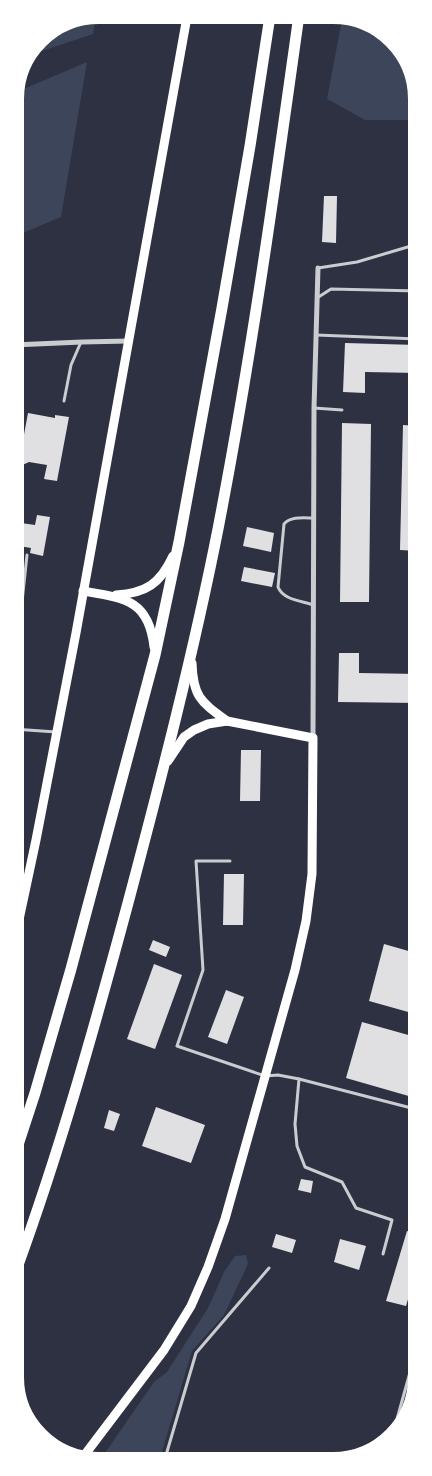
<svg xmlns="http://www.w3.org/2000/svg" width="432" height="1476" viewBox="0 0 432 1476" font-family="Raleway,sans-serif">
  <rect width="100%" height="100%" fill="#2d3142"/>
  <g fill="#3c4559">
    <path d="M343 14H350L394 38 418 83V120H365L327 99Z"/>
    <path d="M66 19H95L93 34 30 55 38 38Z"/>
    <path d="M87 62 61 217 18 235 13 202 14 93Z"/>
    <path d="M246 1255 248 1264 224 1315 192 1351 159 1462H109L105 1453 154 1382 167 1372 208 1308 224 1272 235 1256Z"/>
  </g>
  <g fill="#e0e0e3">
    <path d="M324 196H337L336 243 322 242Z"/>
    <path d="M345 343 418 345V373L365 372V393L343 392Z"/>
    <path d="M28 413 55 418V415L69 417 57 481 44 479 47 465 29 462 18 467Z"/>
    <path d="M342 423 371 424 369 602H340Z"/>
    <path d="M403 425 418 426V551L400 550Z"/>
    <path d="M37 515 50 517 43 556 30 553 31 548 13 545 14 522 35 525Z"/>
    <path d="M247 527 274 533 271 552 243 546Z"/>
    <path d="M244 567 275 573 272 587 241 581Z"/>
    <path d="M339 653H359V673L419 674V703L338 702Z"/>
    <path d="M241 750H261L260 801H240Z"/>
    <path d="M224 874H244L243 925H223Z"/>
    <path d="M153 940 170 947 166 957 149 950Z"/>
    <path d="M384 944 419 954V1015L369 1001Z"/>
    <path d="M154 964 182 975 155 1049 127 1039Z"/>
    <path d="M226 990 244 997 227 1044 208 1037Z"/>
    <path d="M362 1022 419 1038V1099L346 1078Z"/>
    <path d="M156 1107 205 1125 191 1163 142 1146Z"/>
    <path d="M109 1110 120 1114 114 1131 104 1128Z"/>
    <path d="M301 1179 313 1181 311 1193 298 1190Z"/>
    <path d="M407 1231 419 1235V1262L406 1306 386 1301Z"/>
    <path d="M276 1234 296 1240 292 1253 272 1247Z"/>
    <path d="M340 1239 366 1246 359 1270 334 1262Z"/>
  </g>
  <g fill="none" stroke-linecap="round" stroke-linejoin="round">
    <g stroke="#caccd0" stroke-width="3">
      <path d="M318 268 357 262 411 246H418"/>
      <path d="M317 298 331 289 418 291"/>
      <path d="M316 335 418 339"/>
      <path d="M64 401 71 365 81 342"/>
      <path d="M314 408 342 410"/>
      <path d="M314 605C302 601 283 600 278 587L284 524C291 516 304 518 314 518"/>
      <path d="M13 687 27 555"/>
      <path d="M13 729 56 732"/>
      <path d="M230 861H196L203 970 177 1046 265 1076 278 1075 299 1079 419 1110"/>
      <path d="M299 1079 295 1124 297 1146 305 1167 342 1182 356 1208 392 1220 383 1254"/>
      <path d="M392 1437 419 1340"/>
      <path d="M164 1462 196 1353 269 1268"/>
    </g>
    <g stroke="#caccd0" stroke-width="5">
      <path d="M13 345 82 342 129 341"/>
      <path d="M313 738 314 408 318 268"/>
    </g>
    <g stroke="#fff" stroke-width="9">
      <path d="M83 591C125 598 149 600 154 647"/>
      <path d="M116 595C146 593 160 584 173 556"/>
      <path d="M192 663C193 697 201 702 227 721"/>
      <path d="M14 943 36 840 76 633 187 17"/>
      <path d="M80 1461 164 1350 191 1306 208 1267 225 1219 295 970 306 921 312 874 313 738 227 721 208 724 194 730 184 737 168 761"/>
    </g>
    <g stroke="#fff" stroke-width="11">
      <path d="M14 1157 35 1093 71 969 155 655 179 542 222 308 250 146 270 16"/>
      <path d="M14 1276C59 1154 94 1029 128 903 161 779 193 655 218 529 251 359 275 187 299 15"/>
    </g>
  </g>
  <path d="M0 0H432V1476H0ZM99 21H333A78 78 0 0 1 411 99V1377A78 78 0 0 1 333 1455H99A78 78 0 0 1 21 1377V99A78 78 0 0 1 99 21Z" fill="#fff" fill-rule="evenodd"/>
  <path fill="none" stroke="#fff" stroke-width="6" d="M99 21H333A78 78 0 0 1 411 99V1377A78 78 0 0 1 333 1455H99A78 78 0 0 1 21 1377V99A78 78 0 0 1 99 21Z"/>
</svg>
